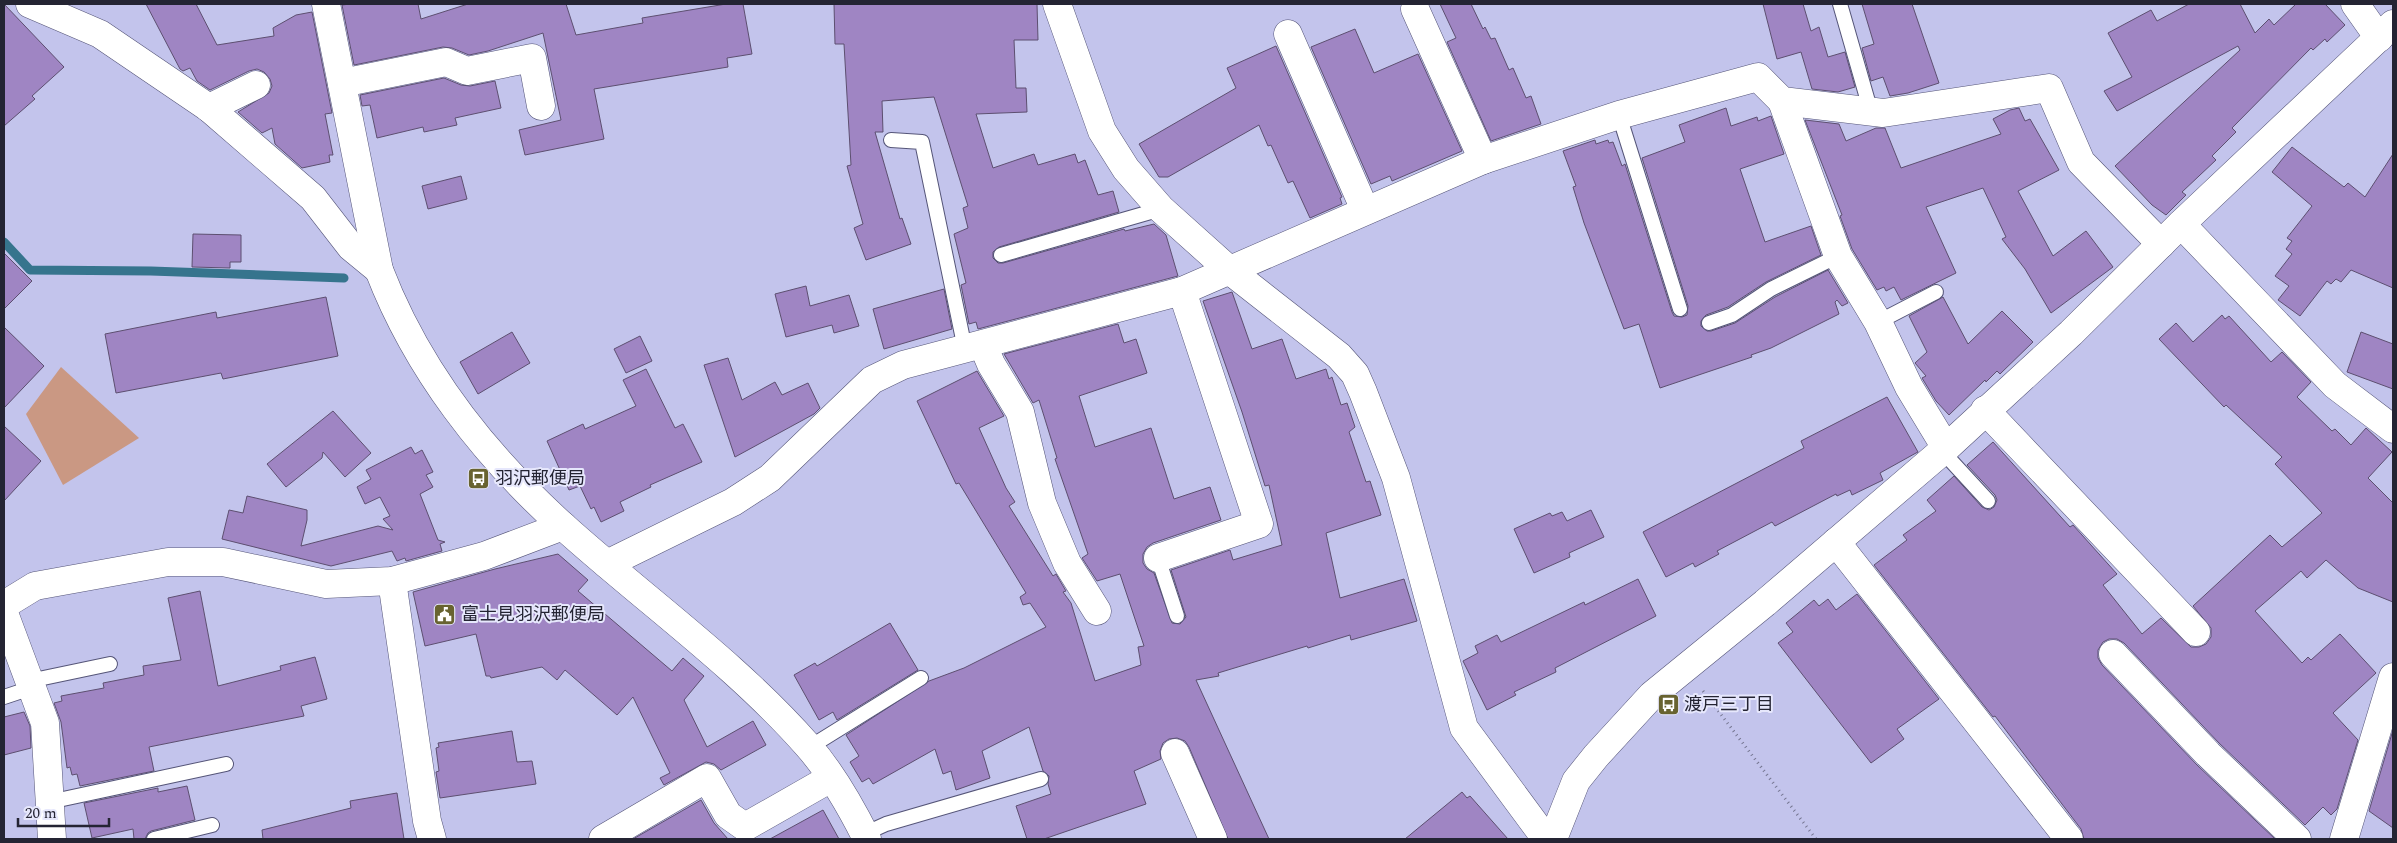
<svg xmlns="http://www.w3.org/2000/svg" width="2397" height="843" viewBox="0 0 2397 843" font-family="Spectral,'Noto Sans JP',serif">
  <rect width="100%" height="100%" fill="#c3c4ec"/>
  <path fill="#ca9883" d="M61 367 139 438 63 485 26 414Z"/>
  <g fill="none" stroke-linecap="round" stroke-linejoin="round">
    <path stroke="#36748d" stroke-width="9" d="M4 242 30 270 151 271 344 278"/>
  </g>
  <g fill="#9f85c3" stroke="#5d4f70">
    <path d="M4 4 64 67 32 96 35 99 4 126Z"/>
    <path d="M146 4H196L217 45 274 36 273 28 296 15 312 12 332 113 325 114 333 155H329L330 162 302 168 275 144 272 128 262 133 238 112 269 93 272 86 270 79 264 72 257 69 249 71 210 90 197 81 190 68 183 71 180 69Z"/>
    <path d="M350 4H418L421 19 468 4H566L576 35 643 23 642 18 726 4H743L752 54 727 58 728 67 594 89 604 139 525 155 519 130 561 120 543 33 488 51 469 55 452 48 443 47 354 65 342 5Z"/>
    <path d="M834 4H1037L1038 40H1014L1016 88H1026L1027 112 976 114 993 168 1034 154 1038 165 1075 154 1078 163 1085 160 1098 195 1113 191 1119 212 999 247 993 252V258L998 263H1003L1124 229 1125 231 1154 224 1166 235 1178 276 978 329 976 322 969 324 961 285 966 283 954 234 968 228 963 208 968 206 934 97 882 101 883 132H875L900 219 902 218 911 244 866 260 854 228 863 224 847 166 851 165 844 44H835Z"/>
    <path d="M1440 4H1471L1483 29 1485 27 1491 39 1495 38 1509 70 1513 68 1526 98 1531 96 1541 124 1491 141 1447 42 1456 38Z"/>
    <path d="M1763 4H1803L1811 31 1819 27 1828 57 1845 52 1855 87 1838 92 1812 89 1801 52 1777 59Z"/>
    <path d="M1862 4H1912L1939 83 1908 93 1890 96 1883 77 1871 81 1862 48 1874 44Z"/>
    <path d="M2189 4H2240L2255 33 2269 19 2274 25 2296 4H2325L2345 25 2327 42 2325 39 2313 50 2311 48 2232 128 2236 132 2212 156 2216 160 2182 192 2186 195 2166 215 2152 205 2115 166 2240 50 2238 46 2117 111 2104 91 2132 77 2108 33 2151 10 2157 21Z"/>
    <path d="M1355 29 1374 73 1418 54 1462 151 1392 181 1390 176 1371 184 1311 47Z"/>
    <path d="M1276 46 1342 197 1340 198 1342 204 1310 218 1293 181 1288 183 1271 145 1268 146 1259 125 1168 177H1159L1139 144 1236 88 1227 68Z"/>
    <path d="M444 78 461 85 470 86 495 81 501 108 455 118 457 125 424 132 423 127 377 138 370 105 362 106 360 95Z"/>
    <path d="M1726 108 1731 126 1757 117 1758 121 1771 116 1784 154 1740 169 1765 242 1811 226 1821 255 1766 282 1728 307 1706 315 1701 321V326L1707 331H1711L1735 323 1775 297 1828 270 1848 303 1842 306 1837 300 1835 302 1839 314 1771 348 1751 355 1752 357 1660 388 1639 324 1624 329 1584 223 1573 187 1576 186 1563 151 1595 140 1596 144 1608 140 1609 143 1613 142 1622 166 1625 164 1672 312 1674 316 1682 317 1687 315 1688 306 1642 158 1685 142 1679 125Z"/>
    <path d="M2019 108 2025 121 2030 119 2059 170 2018 191 2053 256 2086 231 2113 267 2051 313 2025 269 2002 239 2006 237 1983 188 1926 207 1956 273 1901 300 1894 287 1886 291 1884 287 1877 290 1852 249 1840 216 1842 215 1805 120 1839 124 1846 141 1876 128H1885L1901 168 2001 134 1993 119 2010 110Z"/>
    <path d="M2292 147 2344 187 2348 183 2365 197 2393 154V288L2351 270 2341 282 2336 279 2331 284 2327 281 2300 316 2278 300 2289 286 2275 276 2292 254 2286 249 2292 241 2287 238 2312 206 2272 172Z"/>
    <path d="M461 176 467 199 428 209 422 186Z"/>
    <path d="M193 234 241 235V262H230V268L192 267Z"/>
    <path d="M4 253 32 281 4 309Z"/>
    <path d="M806 286 810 306 849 295 859 326 834 333 832 325 786 337 775 294Z"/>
    <path d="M944 289 952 329 884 349 873 309Z"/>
    <path d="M1232 292 1252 349 1282 339 1296 379 1326 369 1329 379 1332 377 1341 405 1347 403 1355 427 1349 432 1366 482 1370 481 1381 515 1326 533 1340 598 1404 579 1417 621 1351 640 1350 635 1308 648 1307 646 1218 673 1219 676 1196 680 1269 839H1228L1189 747 1185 741 1177 738 1169 739 1163 743 1160 751 1161 759 1134 771 1146 804 1044 839H1027L1016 806 1051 794 1048 784 1049 776 1043 771 1029 727 982 751 990 778 956 790 951 771 943 774 935 749 873 784 869 778 862 782 850 762 859 756 846 735 929 681 964 668 1046 627 1030 603 1023 605 1020 597 1026 593 959 483 956 484 917 401 977 371 1004 416 979 428 1006 488 1015 502 1009 506 1053 576 1056 574 1066 591 1063 592 1071 603 1095 681 1141 665 1138 647 1144 646 1120 574 1097 581 1082 558 1088 554 1055 459 1057 458 1039 400 1033 403 1004 354 1118 324 1124 343 1136 339 1147 373 1079 396 1095 447 1151 428 1174 499 1210 487 1221 520 1153 543 1147 547 1143 554V563L1147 569 1154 573 1172 623 1180 624 1186 617 1171 570 1230 550 1233 560 1282 545 1269 485 1265 486 1242 412 1203 301Z"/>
    <path d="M326 297 338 356 223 379 221 373 116 393 105 334 216 312 217 318Z"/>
    <path d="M1943 297 1968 344 2002 311 2033 342 2000 374 1997 371 1986 382 1985 380 1949 415 1936 401 1922 378 1926 376 1915 363 1927 352 1909 316Z"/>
    <path d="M2222 315 2225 319 2229 316 2271 362 2282 352 2311 382 2297 397 2332 431 2335 429 2351 445 2366 428 2392 452 2368 478 2393 503V602L2358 588 2326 560 2307 578 2301 571 2255 611 2302 663 2308 657 2311 660 2340 634 2376 673 2333 713 2358 740 2337 809 2331 815 2323 807 2305 825 2219 743 2124 643 2117 639H2109L2103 642 2098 650V658L2102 665 2197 765 2275 839H2084L2081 829 1995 716 1993 717 1874 565 1907 540 1903 535 1936 511 1927 500 1954 476 1982 507 1989 510 1994 507 1997 500 1995 495 1967 465 1993 442 2070 527 2073 525 2117 574 2103 585 2142 634 2161 618 2191 647H2199L2206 644 2211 637V628L2193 606 2270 535 2282 547 2322 513 2275 464 2282 457 2226 405 2224 407 2159 339 2176 323 2193 342Z"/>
    <path d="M4 327 44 366 4 408Z"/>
    <path d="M512 332 530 363 478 394 460 362Z"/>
    <path d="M2361 332 2393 344V389L2347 372Z"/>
    <path d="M640 336 652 361 626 373 614 349Z"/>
    <path d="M728 358 742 400 775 382 782 395 808 383 820 408 814 414 735 457 704 365Z"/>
    <path d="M646 369 675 428 683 424 702 462 650 485 651 487 620 502 624 511 601 522 594 507 591 509 580 486 569 490 547 441 583 424 585 429 636 406 623 380Z"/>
    <path d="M1887 397 1918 452 1916 453 1880 473 1883 480 1852 495 1850 490 1837 496 1836 494 1775 526 1772 522 1717 551 1719 554 1695 567 1693 563 1666 577 1643 532 1804 448 1801 441Z"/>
    <path d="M333 411 371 453 345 477 323 452 322 458 286 487 267 464Z"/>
    <path d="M4 426 41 461 4 501Z"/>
    <path d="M411 447 415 454 422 450 433 472 426 475 433 487 420 494 438 540 445 542 440 544 442 551 406 561 405 558 397 561 392 551 331 566 222 539 229 510 243 513 247 496 307 510V520L301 546 378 526 393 530 383 519 390 516 380 497 365 504 357 487 371 479 366 470Z"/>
    <path d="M1591 510 1604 537 1569 553 1570 557 1534 573 1514 529 1550 513 1552 516 1562 512 1567 521Z"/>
    <path d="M558 554 588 580 578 591 672 671 683 658 704 676 684 700 707 747 753 721 766 745 721 770 714 764 706 762 664 785 660 778 670 773 633 697 617 715 565 670 557 680 542 667 491 678 490 676H486L476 634 425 646 413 592 495 569Z"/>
    <path d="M1638 579 1656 616 1555 668 1556 672 1514 692 1516 695 1487 710 1463 661 1478 653 1475 646 1497 635 1501 642 1584 602 1585 605Z"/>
    <path d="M200 591 218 686 281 670 280 666 315 657 327 699 301 706 304 716 149 747 154 771 80 786 77 774 72 775 70 767 67 768 61 722 54 703 62 701 61 696 104 688 103 683 144 675 143 666 181 660 168 598Z"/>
    <path d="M1857 594 1939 699 1897 729 1904 739 1871 763 1778 643 1793 632 1786 623 1814 600 1819 606 1828 599 1836 610Z"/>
    <path d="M890 623 918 670 837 720 833 712 819 720 794 675 815 663 817 666Z"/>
    <path d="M24 712 30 726 31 748 4 755V717Z"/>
    <path d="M2393 730V828L2369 811Z"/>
    <path d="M512 731 517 762 532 761 536 784 440 798 436 772 439 771 436 748 439 747 438 743Z"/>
    <path d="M187 786 195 820 151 831 148 833 145 839H134L133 829 92 838 84 803 158 788V792Z"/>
    <path d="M1462 792 1467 798 1470 796 1508 839H1405Z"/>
    <path d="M397 793 404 839H263L262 830 351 808 350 801Z"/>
    <path d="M701 800 714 823 728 839H633Z"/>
    <path d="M823 810 839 839H770Z"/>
  </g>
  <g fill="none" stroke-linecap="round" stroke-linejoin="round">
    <defs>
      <g id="lane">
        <path d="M1840 4 1871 112"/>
        <path d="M1619 115 1680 309"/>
        <path d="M891 140 922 142 965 349"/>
        <path d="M1001 255 1161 209"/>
        <path d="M1878 322 1936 292"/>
        <path d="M1709 323 1732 315 1771 289 1838 256"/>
        <path d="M1942 451 1988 501"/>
        <path d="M1158 558 1177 616"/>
        <path d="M29 681 110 664"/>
        <path d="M4 697 31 688"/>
        <path d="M810 747 921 678"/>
        <path d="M49 802 226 764"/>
        <path d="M864 834 886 824 1041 779"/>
        <path d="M154 839 212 825"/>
      </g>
      <g id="street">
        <path d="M30 4 100 34 209 108 313 198 351 247 379 270"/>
        <path d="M1057 4 1102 131 1126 169 1161 209 1228 269 1339 356 1355 374 1363 392 1396 478 1464 728 1546 839"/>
        <path d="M2355 4 2379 38"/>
        <path d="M1415 9 1483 160"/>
        <path d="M1288 34 1365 210"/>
        <path d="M342 83 446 62 467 71 532 58 541 106"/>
        <path d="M1782 101 1838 256 1878 322 1909 387 1946 448"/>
        <path d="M209 108 256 85"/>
        <path d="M2181 224 2335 385 2393 429"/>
        <path d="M983 345 991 364 1020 412 1042 503 1067 563 1097 611"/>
        <path d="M1985 410 2196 632"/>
        <path d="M1836 542 2069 839"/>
        <path d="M1158 558 1259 524 1182 291"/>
        <path d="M607 564 733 502 770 478 872 380 903 365 1182 291 1483 160 1619 115 1758 77 1782 101 1883 113 2049 88 2081 162 2161 244"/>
        <path d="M392 581 427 821 432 839"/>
        <path d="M4 605 35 586 168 562H223L326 584 392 581 484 556 563 526"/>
        <path d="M4 613 45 723 52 839"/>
        <path d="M2113 654 2208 754 2297 839"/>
        <path d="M1175 753 1213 839"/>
        <path d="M603 839 707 778 728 815 745 827 831 778"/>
        <path d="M2344 839 2393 677"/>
      </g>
      <g id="secondary">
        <path d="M326 4 379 270C417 369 485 456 564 527 645 600 736 664 808 746 830 771 852 809 867 839"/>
        <path d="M1553 839 1576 781 1596 756 1652 695 1765 603 1946 448 2071 333 2181 224 2393 24"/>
      </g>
    </defs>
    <use href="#lane" stroke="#555578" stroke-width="16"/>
    <use href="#street" stroke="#555578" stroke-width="29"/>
    <use href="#secondary" stroke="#555578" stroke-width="29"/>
    <path stroke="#767792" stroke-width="3" stroke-dasharray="1 4" stroke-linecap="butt" d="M1703 691 1816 839"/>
    <use href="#lane" stroke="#fff" stroke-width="14"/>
    <use href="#street" stroke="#fff" stroke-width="28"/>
    <use href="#secondary" stroke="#fff" stroke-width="28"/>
  </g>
  <defs>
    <symbol id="bus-square" viewBox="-11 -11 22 22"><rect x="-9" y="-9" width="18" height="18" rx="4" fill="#686330" stroke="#e6e7fc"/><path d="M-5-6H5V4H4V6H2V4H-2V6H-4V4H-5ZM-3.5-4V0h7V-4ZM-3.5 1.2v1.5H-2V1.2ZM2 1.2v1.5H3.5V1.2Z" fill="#fff"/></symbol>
    <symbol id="civic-square" viewBox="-11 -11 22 22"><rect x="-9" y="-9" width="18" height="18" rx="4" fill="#686330" stroke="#e6e7fc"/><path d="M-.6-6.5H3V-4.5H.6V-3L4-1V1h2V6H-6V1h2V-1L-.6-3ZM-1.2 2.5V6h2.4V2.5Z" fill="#fff"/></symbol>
  </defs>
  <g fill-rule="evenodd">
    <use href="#bus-square" x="466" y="466" width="25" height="25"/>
    <use href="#civic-square" x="432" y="602" width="25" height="25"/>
    <use href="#bus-square" x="1656" y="692" width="25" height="25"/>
  </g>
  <g text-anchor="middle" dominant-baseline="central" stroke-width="4" stroke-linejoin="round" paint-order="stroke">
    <g font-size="18" fill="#242433" stroke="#e6e7fc" text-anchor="start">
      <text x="495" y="478">羽沢郵便局</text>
      <text x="461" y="614">富士見羽沢郵便局</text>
      <text x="1684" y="704">渡戸三丁目</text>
    </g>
  </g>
  <rect width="2397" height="843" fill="none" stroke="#242433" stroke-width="10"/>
  <path d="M18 818v8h91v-8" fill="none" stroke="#242433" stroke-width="2.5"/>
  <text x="25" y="818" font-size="15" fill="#242433" stroke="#e6e7fc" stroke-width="4" paint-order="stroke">20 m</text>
</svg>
